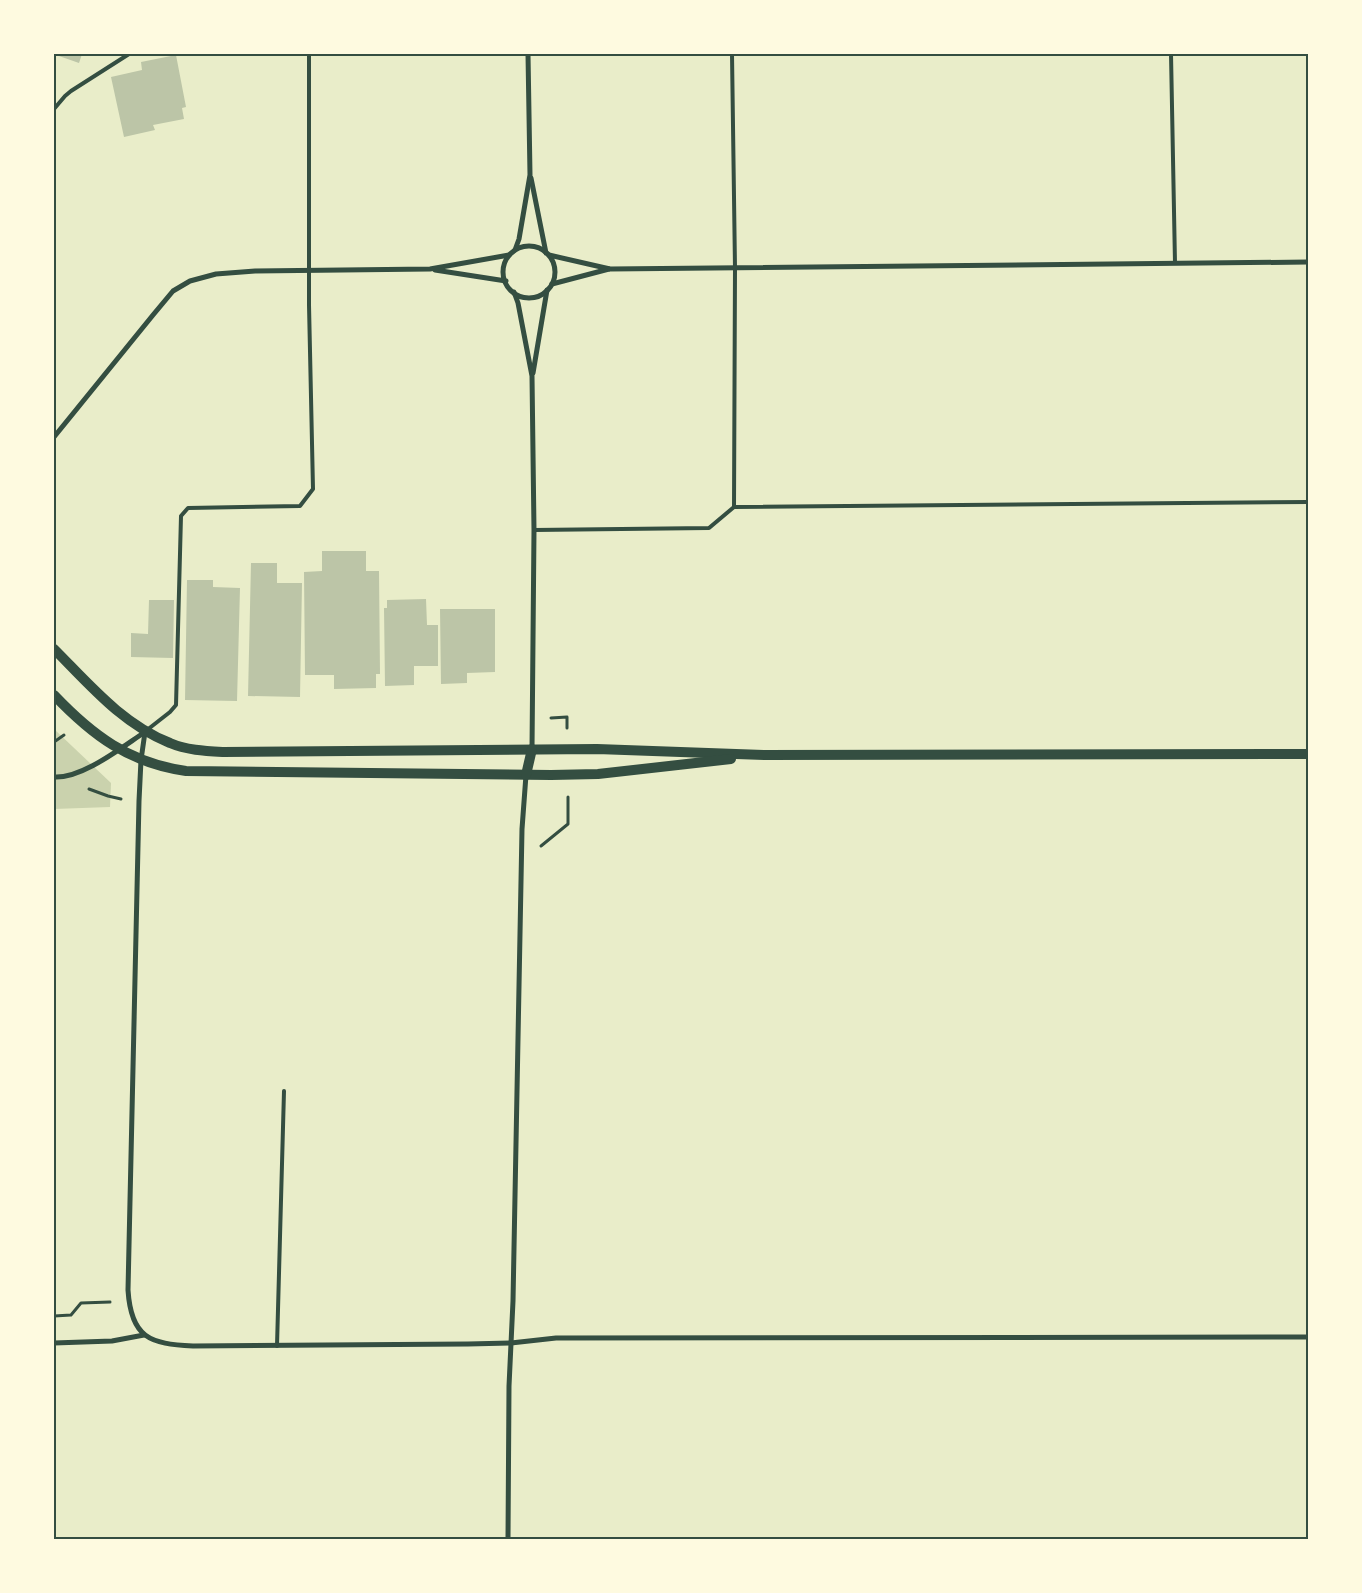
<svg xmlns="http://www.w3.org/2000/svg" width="1362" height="1593" viewBox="0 0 1362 1593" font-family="'Varela Round',sans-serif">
  <rect width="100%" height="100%" fill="#e9edc9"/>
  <path fill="#cad2ad" d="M54 729 111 783 110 807 54 809Z"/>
  <g fill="#bcc5a7">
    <path d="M59 54H82L79 63 59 56Z"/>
    <path d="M176 55 186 107 182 108 184 119 153 125 155 130 124 137 111 77 142 70 141 62Z"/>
    <path d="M322 551H366V571H379L380 674H376V688L334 689V675H305L304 572 322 571Z"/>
    <path d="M251 563H277V583H302L300 697 248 696Z"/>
    <path d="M187 580H213V587L240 588 237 701 185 700Z"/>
    <path d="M426 599 427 625H438V666H414V685L385 686 384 608H387V600Z"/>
    <path d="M149 600H174L173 658 131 657V633L148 634Z"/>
    <path d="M440 609H495V672L467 673V683L441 684Z"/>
  </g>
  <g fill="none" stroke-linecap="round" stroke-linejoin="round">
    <g stroke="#344e41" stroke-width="3">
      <path d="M551 718 567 717V728"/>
      <path d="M54 742 64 735"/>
      <path d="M89 789 108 796 121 799"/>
      <path d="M541 846 568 824V797"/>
      <path d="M54 1316 71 1315 81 1303 110 1302"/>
    </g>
    <g stroke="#344e41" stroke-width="4">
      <path d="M732 54 735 268 734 507"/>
      <path d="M1171 54 1175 263"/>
      <path d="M54 109 65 96 71 91 129 54"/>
      <path d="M534 530 709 528 734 507 1308 502"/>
      <path d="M147 730 170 712 176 705 181 516 188 508 300 506 313 489 309 305V54"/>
      <path d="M277 1346 284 1091"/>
    </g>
    <g stroke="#344e41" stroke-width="5">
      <path d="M531 178 546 253"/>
      <circle cx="529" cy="272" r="26"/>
      <path d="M515 250 519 239 530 175 528 54"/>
      <path d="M549 255 610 269 1308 262"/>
      <path d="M435 270 506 281"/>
      <path d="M552 284 609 269"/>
      <path d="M514 292 518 303 532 376 534 530 532 749"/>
      <path d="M533 373 547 290"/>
      <path d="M54 437 153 315 173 291 190 281 216 274 255 271 430 269 509 255"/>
      <path d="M145 732 141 760 139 801 128 1290C131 1338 150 1344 193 1346L468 1344 511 1343 556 1338 1308 1337"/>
      <path d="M54 777C82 779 122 747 145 732"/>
      <path d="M54 1343 112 1341 144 1335"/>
      <path d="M508 1539 509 1386 513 1301 522 829 526 775"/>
    </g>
    <g stroke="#344e41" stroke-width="10">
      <path d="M54 649C89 684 122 724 170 743 186 750 205 751 223 752L597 749 765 755 1308 754"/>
      <path d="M54 695C92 735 129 763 186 771L551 775 598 774 731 759"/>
      <path d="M526 775 532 749"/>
    </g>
  </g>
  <rect width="1362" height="1593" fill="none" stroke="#fefae0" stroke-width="110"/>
  <rect x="55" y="55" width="1252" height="1483" fill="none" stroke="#344e41" stroke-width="2"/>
</svg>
